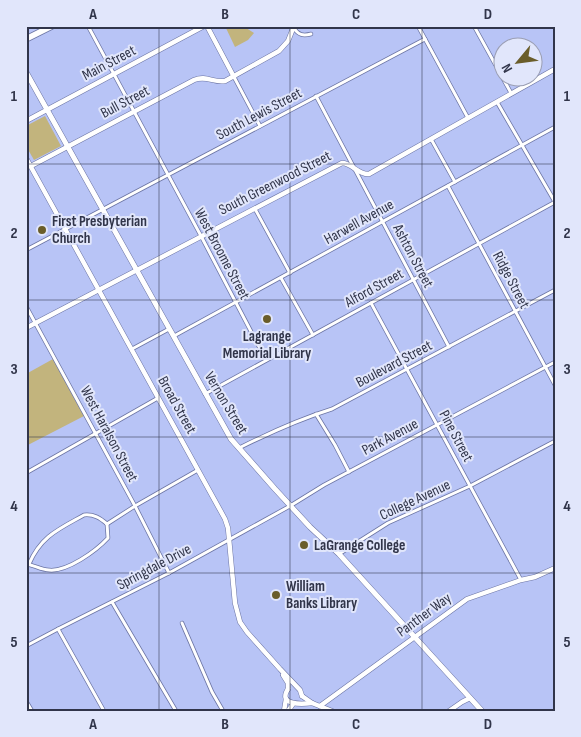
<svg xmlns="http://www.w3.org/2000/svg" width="581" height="737" viewBox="0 0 581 737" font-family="'Sofia Sans Condensed',sans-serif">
  <rect width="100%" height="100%" fill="#b8c4f6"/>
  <g fill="#c2b47d">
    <path d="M225 26H243L254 33 248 40 235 47Z"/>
    <path d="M45 116 61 146 34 160 26 146V126Z"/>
    <path d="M53 359 84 416 26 446V374Z"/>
  </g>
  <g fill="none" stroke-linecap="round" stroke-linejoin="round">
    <defs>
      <g id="street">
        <path d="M88 26 201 236 266 360"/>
        <path d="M418 26 468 118"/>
        <path d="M474 26 511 93"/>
        <path d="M294 28C298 35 303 36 311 34"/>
        <path d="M234 77 260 126"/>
        <path d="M316 96 449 347"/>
        <path d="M497 102 555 202"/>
        <path d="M431 139 455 182"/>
        <path d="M448 186 555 385"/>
        <path d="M255 209 290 273"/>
        <path d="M26 250 425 39"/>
        <path d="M281 278 313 335"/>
        <path d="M371 303 521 580"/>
        <path d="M26 306 135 506 169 573"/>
        <path d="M174 336 555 127"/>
        <path d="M132 349 169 329"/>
        <path d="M205 394 555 202"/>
        <path d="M316 414 335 445 349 472"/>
        <path d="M239 448C269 433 300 419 332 409L555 290"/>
        <path d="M26 473 158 398"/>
        <path d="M107 524 135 506 198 470"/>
        <path d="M339 554 388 523 470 486 555 441"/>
        <path d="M26 564C34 565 41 570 49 570 67 572 96 551 108 538L107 524"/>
        <path d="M29 564C41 536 59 529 84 515 94 514 100 518 107 524"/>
        <path d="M112 602 176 711"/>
        <path d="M182 623 212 692 223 711"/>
        <path d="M58 629 104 711"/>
        <path d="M26 646 58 629 169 573 290 506 324 485 555 362"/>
        <path d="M26 701 32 711"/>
      </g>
      <g id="secondary">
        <path d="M207 26 234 77"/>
        <path d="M26 121 204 26"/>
        <path d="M26 158 225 519 228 528 235 603 240 622 247 632 280 669 300 690 302 696"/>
        <path d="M31 166 194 80C206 75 214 83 225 81L279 51 288 41 294 26"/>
        <path d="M26 328 342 163C352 163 358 175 369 174L555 69"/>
        <path d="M283 675 288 683V689"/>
        <path d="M288 689C277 706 303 704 312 703"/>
        <path d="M302 696 312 703 332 711"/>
        <path d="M320 706 467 599 521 580 535 577 555 568"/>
        <path d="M284 711 286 699"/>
        <path d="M288 711 293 704"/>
        <path d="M449 711 462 702 470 698"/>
      </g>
      <path id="primary" d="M26 72 231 439 275 489 310 527 339 554 482 711"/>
      <path id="highway" d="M26 39 52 26"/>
    </defs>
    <use href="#street" stroke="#6c75a4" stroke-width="4.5"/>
    <use href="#secondary" stroke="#6c75a4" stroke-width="5.5"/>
    <use href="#primary" stroke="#6c75a4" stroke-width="6"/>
    <use href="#highway" stroke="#6c75a4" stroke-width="7"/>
    <use href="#street" stroke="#fff" stroke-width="3"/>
    <use href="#secondary" stroke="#fff" stroke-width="4.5"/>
    <use href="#primary" stroke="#fff" stroke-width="5"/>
    <use href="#highway" stroke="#fff" stroke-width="5.5"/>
  </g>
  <path fill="none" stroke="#31354a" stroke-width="1" stroke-opacity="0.55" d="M159 26V711M290 26V711M422 26V711M26 164H555M26 300H555M26 437H555M26 573H555"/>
  <g fill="#6a5d2a" stroke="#e1e6fb" stroke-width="2">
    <circle cx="42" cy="230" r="5"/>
    <circle cx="267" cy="319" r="5"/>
    <circle cx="304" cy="545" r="5"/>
    <circle cx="276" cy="595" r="5"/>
  </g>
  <g text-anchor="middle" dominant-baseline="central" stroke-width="4" stroke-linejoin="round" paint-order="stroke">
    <g font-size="15" fill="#31354a" stroke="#e1e6fb">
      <text transform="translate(109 63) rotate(-28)">Main Street</text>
      <text transform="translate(125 102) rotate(-28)">Bull Street</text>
      <text transform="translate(259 114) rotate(-28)">South Lewis Street</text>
      <text transform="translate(275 183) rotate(-27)">South Greenwood Street</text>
      <text transform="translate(359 222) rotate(-29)">Harwell Avenue</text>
      <text transform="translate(222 254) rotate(62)">West Broome Street</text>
      <text transform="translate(413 256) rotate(62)">Ashton Street</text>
      <text transform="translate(511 280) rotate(62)">Ridge Street</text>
      <text transform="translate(374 288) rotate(-29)">Alford Street</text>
      <text transform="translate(394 364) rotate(-28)">Boulevard Street</text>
      <text transform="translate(226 403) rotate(59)">Vernon Street</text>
      <text transform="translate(177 405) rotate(61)">Broad Street</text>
      <text transform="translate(109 434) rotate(62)">West Haralson Street</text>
      <text transform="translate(456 436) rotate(62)">Pine Street</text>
      <text transform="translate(390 437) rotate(-28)">Park Avenue</text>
      <text transform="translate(415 500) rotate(-25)">College Avenue</text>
      <text transform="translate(154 567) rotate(-28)">Springdale Drive</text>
      <text transform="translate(424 615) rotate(-36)">Panther Way</text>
    </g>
    <g font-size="15" font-weight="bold" fill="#31354a" stroke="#e1e6fb" text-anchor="start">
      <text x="52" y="221">First Presbyterian<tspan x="52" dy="17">Church</tspan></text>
      <text x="267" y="336" text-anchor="middle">Lagrange<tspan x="267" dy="17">Memorial Library</tspan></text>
      <text x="314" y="545">LaGrange College</text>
      <text x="286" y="586">William<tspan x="286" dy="17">Banks Library</tspan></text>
    </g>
  </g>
  <rect width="581" height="737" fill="none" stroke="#e1e6fb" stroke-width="55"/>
  <g transform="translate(518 62) rotate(241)"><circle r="24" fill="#e1e6fb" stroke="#9b9fb4"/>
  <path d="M0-4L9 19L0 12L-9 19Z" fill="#6a5d2a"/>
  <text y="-8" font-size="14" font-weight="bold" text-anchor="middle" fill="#31354a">N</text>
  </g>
  <rect x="28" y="28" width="526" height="682" fill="none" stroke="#31354a" stroke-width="2"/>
  <g font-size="16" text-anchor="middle" font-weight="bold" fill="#31354a">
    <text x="93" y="19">A</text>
    <text x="225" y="19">B</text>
    <text x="356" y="19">C</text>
    <text x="488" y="19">D</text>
    <text x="14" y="101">1</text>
    <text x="567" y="101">1</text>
    <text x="14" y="238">2</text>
    <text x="567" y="238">2</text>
    <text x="14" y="374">3</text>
    <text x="567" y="374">3</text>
    <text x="14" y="511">4</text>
    <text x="567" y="511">4</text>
    <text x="14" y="647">5</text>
    <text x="567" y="647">5</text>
    <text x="93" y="729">A</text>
    <text x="225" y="729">B</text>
    <text x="356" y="729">C</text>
    <text x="488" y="729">D</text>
  </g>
</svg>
